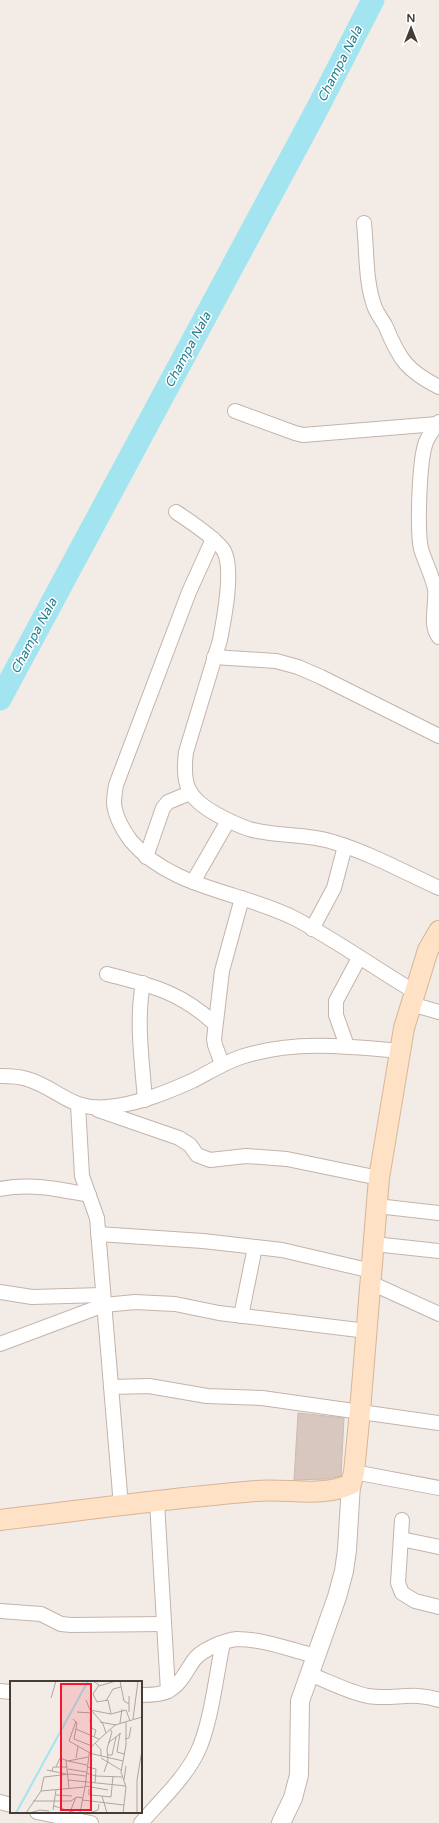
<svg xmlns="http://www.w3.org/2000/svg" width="439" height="1823" viewBox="0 0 439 1823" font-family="'Varela Round',sans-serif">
  <rect width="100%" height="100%" fill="#f3ece6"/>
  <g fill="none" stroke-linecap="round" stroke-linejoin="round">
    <path stroke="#a2e5f0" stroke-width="23" d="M0 699 316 111 373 0"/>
  </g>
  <path fill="#d8c7be" stroke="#cfbaaf" d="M298 1413 344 1418 341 1476 327 1479 294 1480Z"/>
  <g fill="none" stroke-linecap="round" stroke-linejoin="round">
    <defs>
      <g id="minor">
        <path d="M364 223C367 251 365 282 375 308 378 315 383 321 386 327 399 359 407 371 439 387"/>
        <path d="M235 411 295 433 303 435 437 424"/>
        <path d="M439 422C434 428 429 435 426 442 419 460 417 530 421 549 425 562 432 575 435 589 437 603 429 626 439 637"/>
        <path d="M176 512C188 520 217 539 224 551 234 570 224 619 220 640L186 752C182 784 187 798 216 814 227 820 237 825 249 829 276 837 306 833 333 842 370 853 404 872 439 888"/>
        <path d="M213 539 189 592 116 785C115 791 114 797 114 803 115 817 123 830 131 841 173 890 242 891 296 919 337 941 375 968 415 992"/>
        <path d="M214 657 276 661 298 667 321 677 439 736"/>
        <path d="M146 857 163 808 168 802 190 793"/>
        <path d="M193 882 228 821"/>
        <path d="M312 929 334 888 345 846"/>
        <path d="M107 974C152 986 179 991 215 1024"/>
        <path d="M143 983C136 1021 142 1061 145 1100"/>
        <path d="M411 1004 439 1012"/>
        <path d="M347 1046 336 1015V1001L359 958"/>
        <path d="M222 1064 215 1045 214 1039 222 971 242 898"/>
        <path d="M0 1076C9 1076 19 1076 27 1079 58 1088 70 1111 108 1107 138 1104 165 1093 192 1081 208 1073 223 1063 241 1057 293 1040 346 1046 400 1051"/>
        <path d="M78 1105 82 1176 97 1218 121 1506"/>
        <path d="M98 1110 179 1138 190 1145 197 1155 210 1160 246 1156 287 1159 379 1178"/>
        <path d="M0 1189C31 1183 58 1189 89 1195"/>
        <path d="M377 1206 439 1213"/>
        <path d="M98 1234 203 1241 282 1250 372 1271"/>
        <path d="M374 1244 439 1251"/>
        <path d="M371 1283 439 1314"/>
        <path d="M0 1292 32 1297 103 1295"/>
        <path d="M241 1316 255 1247"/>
        <path d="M0 1344 104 1305 135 1302 175 1304 219 1313 367 1331"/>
        <path d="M111 1387 149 1386 207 1396 262 1398 439 1423"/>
        <path d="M354 1472 439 1488"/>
        <path d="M157 1502 168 1691"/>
        <path d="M402 1520 398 1583 402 1593 415 1601 439 1607"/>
        <path d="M401 1539 439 1547"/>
        <path d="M0 1611 41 1614 61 1624 71 1625 164 1624"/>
        <path d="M309 1674C328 1681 348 1692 368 1696 392 1700 415 1691 439 1700"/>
        <path d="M0 1691 11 1692"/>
        <path d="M141 1695C149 1695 161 1695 168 1691 181 1684 186 1671 194 1660 201 1650 225 1640 237 1639 263 1639 291 1650 316 1656"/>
        <path d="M0 1802 11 1805"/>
        <path d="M37 1812 91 1823"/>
        <path d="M141 1823C160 1801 184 1779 197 1753 211 1725 216 1675 223 1643"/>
      </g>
      <path id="tertiary" d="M281 1823 293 1798 299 1775 300 1701 337 1597 344 1571 347 1550 351 1484"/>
      <path id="secondary" d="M0 1520C85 1510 170 1498 256 1491 287 1488 322 1498 351 1484L354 1472 360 1411 379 1178 404 1028 428 950 439 931"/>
    </defs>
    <use href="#minor" stroke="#c2b4ac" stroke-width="16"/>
    <use href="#tertiary" stroke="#c2b4ac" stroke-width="20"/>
    <use href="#secondary" stroke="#d6b598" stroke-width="22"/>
    <use href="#minor" stroke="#fff" stroke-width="14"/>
    <use href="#tertiary" stroke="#fff" stroke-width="18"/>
    <use href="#secondary" stroke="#ffe1c5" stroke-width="20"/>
  </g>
  <g text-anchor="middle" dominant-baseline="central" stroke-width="3" stroke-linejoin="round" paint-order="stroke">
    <g font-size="13" font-style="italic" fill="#288092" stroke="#fff">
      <text transform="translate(340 64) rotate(-63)">Champa Nala</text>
      <text transform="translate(188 350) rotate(-62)">Champa Nala</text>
      <text transform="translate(34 636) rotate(-62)">Champa Nala</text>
    </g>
  </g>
  <g transform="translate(10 1681)">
    <rect width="132" height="132" fill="#f3ece6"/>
    <path fill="none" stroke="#a2e5f0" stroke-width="2" d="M6 132 78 0"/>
    <path fill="none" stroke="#aea59f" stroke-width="1" d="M83 0 89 4 83 13 87 21 98 19 101 33 116 29 120 40M110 0 114 20 119 23M89 5 106 0M41 17 46 0M76 19 80 29 101 33M96 20 103 8 111 6M82 30 80 39 81 47 86 49 84 56M67 31 81 32M83 31 93 43 96 52M119 31V15M63 38 67 42 64 58 82 65M123 38 128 0M66 40 59 60 80 72M90 41 106 44M110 42 112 28M66 48 89 58M110 52 107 71 114 73M115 58 119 57 121 46M85 62 91 69V75M98 62 111 52M79 72 113 80M98 74H102L106 56M66 77 68 65M91 77 111 89M56 79 59 107M58 80 77 84M46 86 50 77 58 80 78 76M77 86 86 88 85 102M58 88 76 91M37 89 56 93M42 90 43 86H57M94 91 98 80 97 68 102 51 100 48M76 92 86 95 112 96M58 99 116 105M114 99 116 85M75 105 98 109M79 108V114L92 115 97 132M31 110 34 96 60 93 76 95M46 114 62 115M92 115 101 116 103 95M72 119 114 124M23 120H61L67 116 73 117M44 125 66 132M43 129 46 109M60 131 66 116M127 131V99L132 69M16 132 31 110 75 106 79 74 82 65 105 44 132 36M19 132 30 129 39 130M70 132 75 106M79 132 88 129 89 123M113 132 116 106 111 91 116 64V41"/>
    <path fill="#fa162f" fill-opacity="0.15" stroke="#fa162f" stroke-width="2" d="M51 3H81V129H51Z"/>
    <rect width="132" height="132" fill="none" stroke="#463b35" stroke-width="2"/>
  </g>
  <g transform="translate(411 28)" stroke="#ffffff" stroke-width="3" paint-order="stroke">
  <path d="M0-3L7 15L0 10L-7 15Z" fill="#463b35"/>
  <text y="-6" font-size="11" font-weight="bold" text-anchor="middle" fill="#463b35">N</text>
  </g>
</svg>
